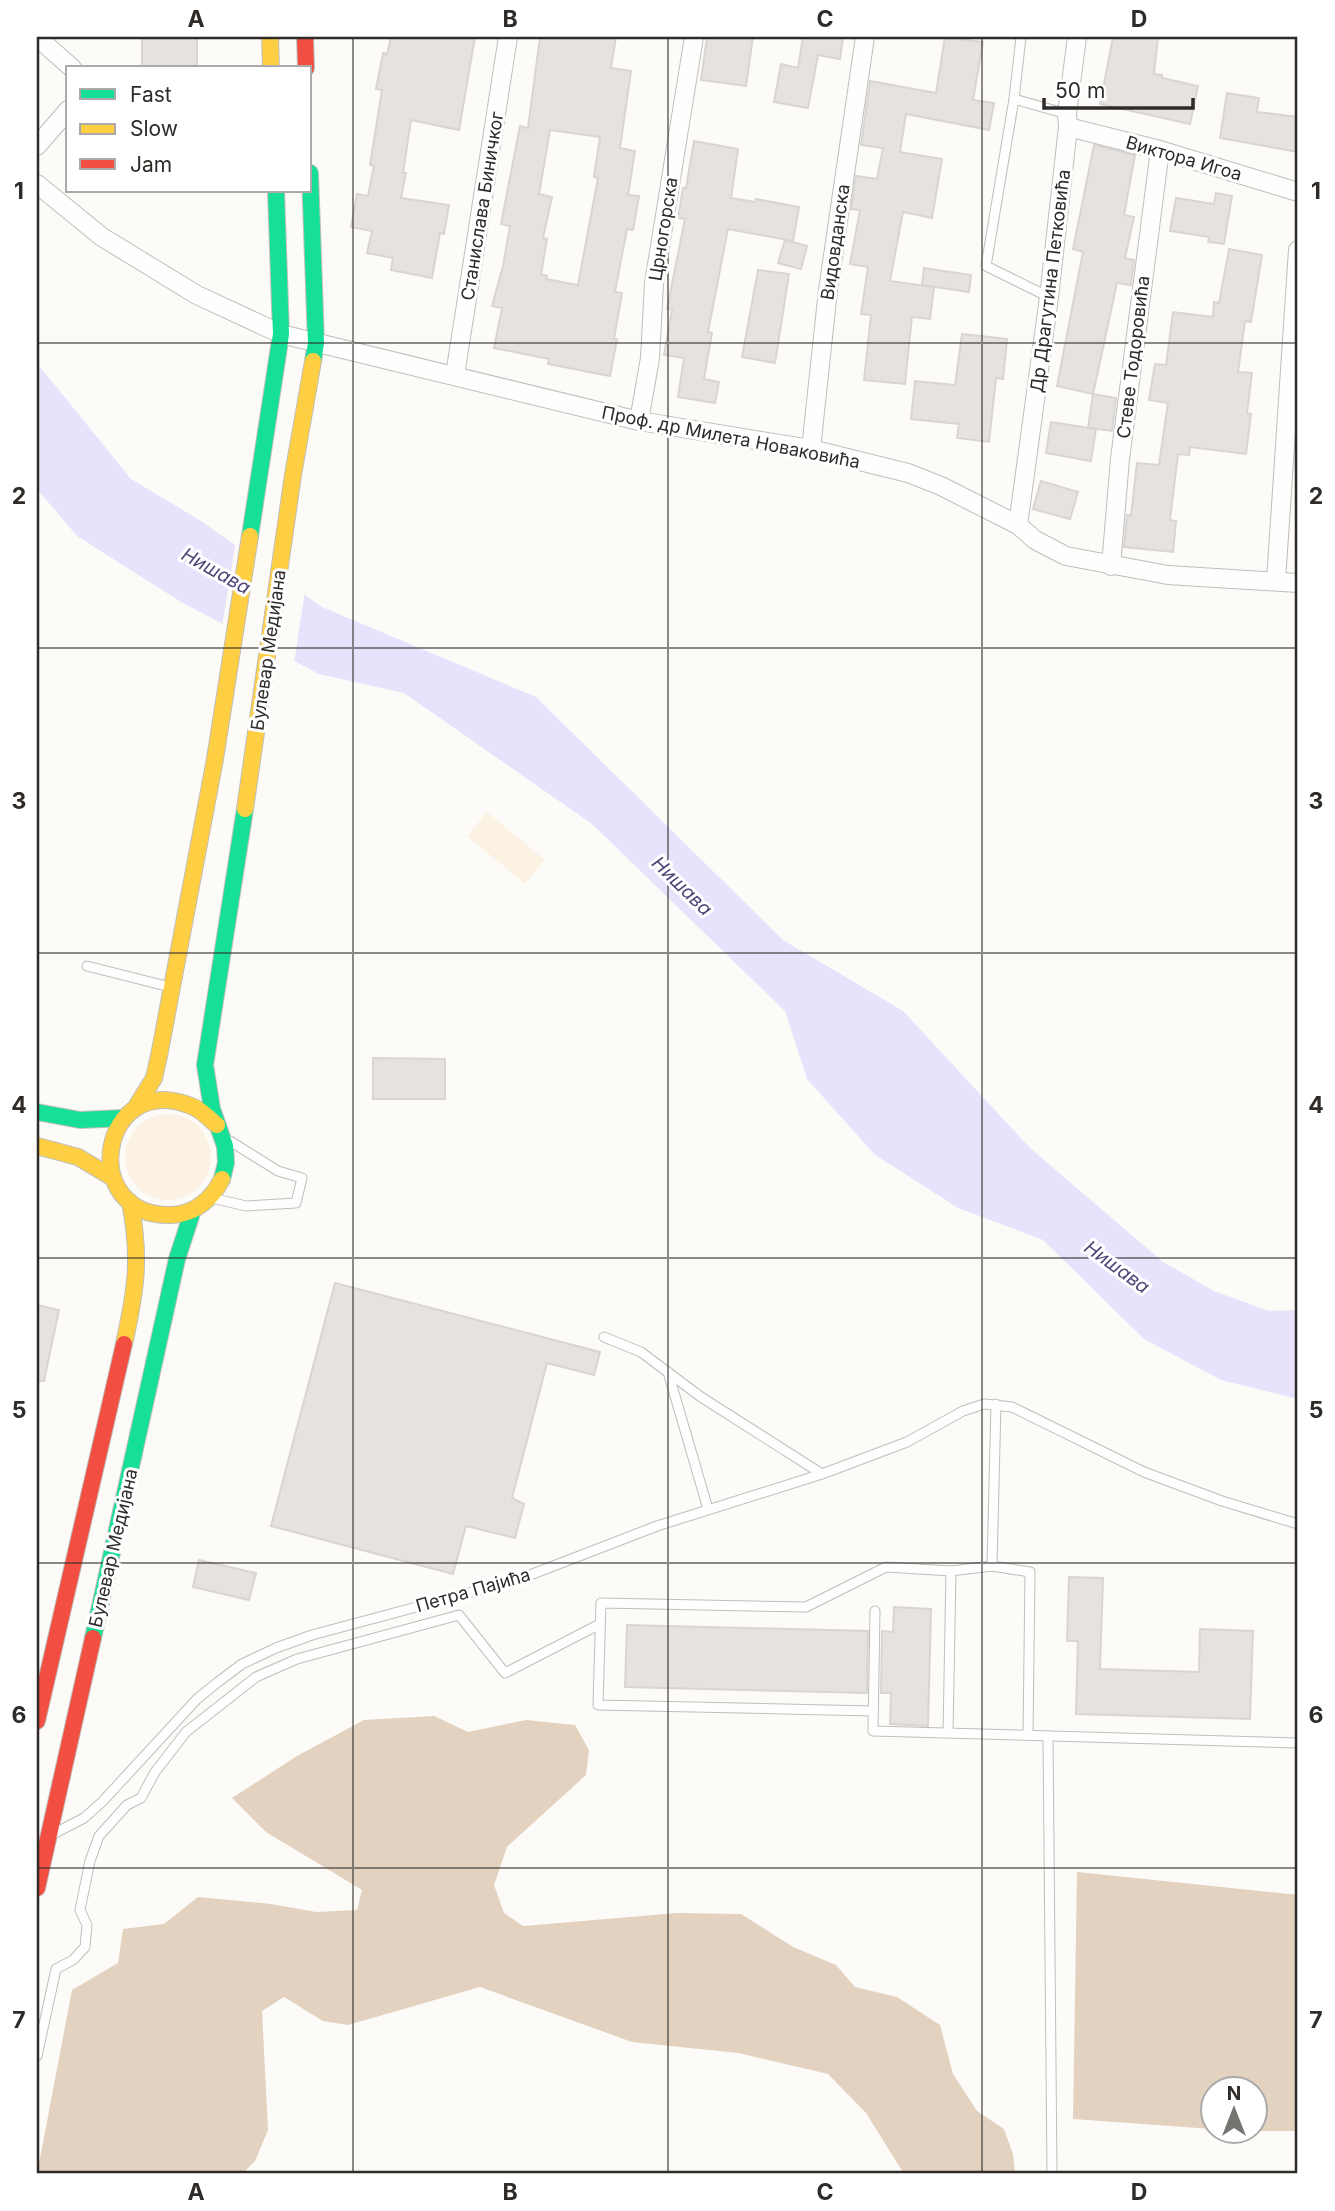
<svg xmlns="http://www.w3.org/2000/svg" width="1335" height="2211" viewBox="0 0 1335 2211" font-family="Inter,sans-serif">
  <rect width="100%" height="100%" fill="#fdfbf8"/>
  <g fill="#fcf2e4">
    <path d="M487 812 545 860 525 884 467 836Z"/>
    <circle cx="168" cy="1157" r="43"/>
  </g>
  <g fill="#e2d2bf">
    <path d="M434 1716 468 1732 526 1720 575 1725 589 1750 586 1775 507 1847 494 1885 504 1913 523 1926 677 1913 741 1914 793 1947 836 1965 855 1987 897 1997 940 2025 953 2074 977 2111 1004 2129 1013 2154 1015 2174H904L866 2113 828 2074 738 2053 632 2042 480 1987 348 2025 323 2021 284 1997 262 2011 268 2130 255 2161 242 2174H37L72 1990 118 1963 123 1929 164 1924 198 1897 271 1904 316 1912 357 1910 362 1890 266 1832 232 1798 297 1756 364 1720Z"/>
    <path d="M1077 1872 1298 1895V2131H1226L1254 2130V2088H1212V2129L1073 2119Z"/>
  </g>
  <path fill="#e8e2fc" d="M37 363 131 479 201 521 322 607 536 697 783 940 903 1011 1030 1148 1163 1262 1214 1291 1269 1311 1298 1310V1399L1221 1380 1144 1339 1043 1240 958 1208 874 1154 807 1079 785 1011 592 824 404 693 319 674 181 602 77 536 37 489Z"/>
  <path fill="#fdfbf8" d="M236 541 305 590 294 664 222 627Z"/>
  <g fill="#e5e2e0" stroke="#d8d5d2" stroke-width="2" fill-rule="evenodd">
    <rect x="142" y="37" width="55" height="31"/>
    <path d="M391 37H475L459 130 411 120 403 173H406L401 198 449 205 444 234 440 233 432 278 391 270 393 258 367 253 372 231 351 227 357 194 368 196 374 166 370 165 382 90 376 89 383 53 387 54Z"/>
    <path d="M540 37H616L611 68 631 71 620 148 635 151 628 195 639 196 633 230 627 229 615 292 622 293 614 339H617L610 376 548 364 549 359 494 348 502 308 492 306 503 266 510 226 501 224 520 126 528 128ZM550 130 600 137 594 177 598 178 578 285 546 279 547 276 541 274 547 239 543 238 552 197 539 194Z"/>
    <path d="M707 37H753L746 86 701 80Z"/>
    <path d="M803 37H843L840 59 818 55 808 108 774 102 781 64 798 68Z"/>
    <path d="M945 37 983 42 973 100 994 103 989 130 906 114 900 152 942 159 932 218 903 212 890 281 934 287 930 319 912 317 905 384 864 380 871 315 861 314 868 267 850 264 860 210 851 209 856 176 877 179 883 148 861 145 870 81 936 93Z"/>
    <path d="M1113 37H1158L1154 74 1162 75V78L1198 86 1190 124 1100 104Z"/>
    <path d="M1227 93 1259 98 1257 112 1298 117V152L1220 138Z"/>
    <path d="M694 141 738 149 731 198 755 202 756 199 799 207 793 241 728 229 708 332 712 333 704 379 719 382 715 403 678 397 684 358 664 355 672 310 667 309 685 219 678 218 683 188H686Z"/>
    <path d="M1094 145 1135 155 1124 215 1134 217 1125 258 1134 260 1131 285 1117 283 1093 394 1057 386 1083 252 1073 249Z"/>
    <path d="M1216 193 1232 196 1224 244 1208 242 1209 237 1170 231 1176 198 1214 204Z"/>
    <path d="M785 240 807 246 801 269 778 263Z"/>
    <path d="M1229 249 1262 255 1251 322 1245 321 1238 372 1252 373 1247 413 1251 414 1246 454 1190 447 1189 455 1178 454 1170 520 1176 521 1173 552 1124 547 1127 515 1131 516 1137 463 1159 465 1168 403 1149 400 1155 364 1166 365 1173 312 1213 317 1214 302 1219 303Z"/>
    <path d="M924 268 971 275 969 292 922 285Z"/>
    <path d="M758 270 789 274 775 363 742 357Z"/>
    <path d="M962 334 1007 339 1003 379 996 378 989 442 957 438 959 424 911 419 915 381 955 385Z"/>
    <path d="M1093 394 1116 398 1112 431 1088 428Z"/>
    <path d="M1051 422 1096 429 1091 461 1046 453Z"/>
    <path d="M1041 481 1078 492 1070 519 1033 509Z"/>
    <path d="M373 1058 445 1059V1099H373Z"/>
    <path d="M335 1283 600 1352 594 1375 547 1363 512 1498 524 1504 515 1538 466 1526 453 1574 271 1526Z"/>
    <path d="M37 1305 59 1310 44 1381H37Z"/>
    <path d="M199 1560 256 1573 249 1600 193 1587Z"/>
    <path d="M1069 1577 1103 1578 1100 1669 1199 1672 1200 1629 1253 1631 1250 1719 1076 1714 1078 1641H1067Z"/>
    <path d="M894 1607 931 1609 928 1726 890 1724 891 1693H881L882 1631 893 1632Z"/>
    <path d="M627 1625 868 1631 867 1693 625 1687Z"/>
  </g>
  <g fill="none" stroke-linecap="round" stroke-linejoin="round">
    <defs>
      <g id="lane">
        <path d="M1021 37 1014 99 986 266 1049 297"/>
        <path d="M1014 99 1067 114"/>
        <path d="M87 966 170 987"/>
        <path d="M212 1198 246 1206 296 1203 302 1178 278 1171 230 1141"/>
        <path d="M604 1337 641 1352 701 1397 822 1474"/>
        <path d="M668 1372 708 1509"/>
        <path d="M992 1566 996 1404"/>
        <path d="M875 1611 873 1731 1298 1743"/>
        <path d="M873 1711 598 1705 601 1603 806 1607 886 1567 951 1571"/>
        <path d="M948 1733 951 1571 992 1566 1030 1572 1028 1735"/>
        <path d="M1048 1736 1052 2174"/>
        <path d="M55 1833 84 1818 102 1802 197 1699 218 1682 242 1664 276 1648 312 1635 517 1580 657 1526 822 1474 907 1442 963 1411 984 1404 1012 1407 1144 1472 1222 1501 1298 1524"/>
        <path d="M37 2056 56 1969 73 1960 85 1947 87 1925 80 1910 90 1861 99 1836 127 1805 141 1798 155 1772 186 1732 256 1677 297 1659 459 1615 505 1673 600 1624"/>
      </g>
      <g id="street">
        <path d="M37 37 72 68"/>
        <path d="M1068 127 1160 150 1298 192"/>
        <path d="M37 146 68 110"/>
        <path d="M37 184 102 237 197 295 281 334 639 421 811 449 908 473 941 486 1018 525 1035 540 1066 556 1168 575 1298 583"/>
        <path d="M455 375 508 37"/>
        <path d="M639 421 650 358 654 283 694 37"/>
        <path d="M811 449 828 290 865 37"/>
        <path d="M1018 525 1049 297 1068 127 1067 114 1077 37"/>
        <path d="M1111 566 1120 459 1160 150"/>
        <path d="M1276 581 1298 250"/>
      </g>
      <g id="fast">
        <path d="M310 173 316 343 313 361"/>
        <path d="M250 536 281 334 276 191"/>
        <path d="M37 1112 80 1120 124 1118"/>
        <path d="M222 1179 226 1163 225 1146 212 1109 205 1065 245 809"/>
        <path d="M93 1638 177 1259 193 1210"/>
      </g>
      <g id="slow">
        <path d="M270 37 271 68"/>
        <path d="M245 809 293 475 313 361"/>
        <path d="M136 1107 154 1078 159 1056 215 759 250 536"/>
        <path d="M217 1125C209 1119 201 1109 191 1106 100 1069 76 1218 172 1215 195 1214 212 1199 222 1179"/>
        <path d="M37 1146 78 1157 113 1178"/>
        <path d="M124 1344C136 1290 141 1257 130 1202"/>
      </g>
      <g id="jam">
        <path d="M305 37 306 68"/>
        <path d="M37 1721 124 1344"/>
        <path d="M37 1888 93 1638"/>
      </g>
    </defs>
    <use href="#lane" stroke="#c0bebb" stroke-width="11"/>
    <use href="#street" stroke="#c0bebb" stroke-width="20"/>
    <use href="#fast" stroke="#c0bebb" stroke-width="18"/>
    <use href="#slow" stroke="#c0bebb" stroke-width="18"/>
    <use href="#jam" stroke="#c0bebb" stroke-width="18"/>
    <use href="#lane" stroke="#fffefe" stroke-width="9"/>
    <use href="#street" stroke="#fffefe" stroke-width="18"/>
    <use href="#fast" stroke="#16e098" stroke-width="16"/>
    <use href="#slow" stroke="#ffcf43" stroke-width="16"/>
    <use href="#jam" stroke="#f24e42" stroke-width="16"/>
  </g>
  <path fill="none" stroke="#2e2b28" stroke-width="2" stroke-opacity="0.55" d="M353 37V2174M668 37V2174M982 37V2174M37 343H1298M37 648H1298M37 953H1298M37 1258H1298M37 1563H1298M37 1868H1298"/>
  <g text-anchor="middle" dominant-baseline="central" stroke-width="6" stroke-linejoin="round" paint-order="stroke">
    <g font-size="18" fill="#2e2b28" stroke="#fff">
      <text transform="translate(1184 158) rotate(16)">Виктора Игоа</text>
      <text transform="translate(482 206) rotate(-81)">Станислава Биничког</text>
      <text transform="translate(663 229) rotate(-81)">Црногорска</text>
      <text transform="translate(835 242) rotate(-82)">Видовданска</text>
      <text transform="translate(1050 281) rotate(-83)">Др Драгутина Петковића</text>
      <text transform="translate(1133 357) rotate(-83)">Стеве Тодоровића</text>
      <text transform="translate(731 437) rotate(11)">Проф. др Милета Новаковића</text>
      <text transform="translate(268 650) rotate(-82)">Булевар Медијана</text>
      <text transform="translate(113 1548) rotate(-77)">Булевар Медијана</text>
      <text transform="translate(473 1590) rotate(-16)">Петра Пајића</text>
    </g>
    <g font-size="19" font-style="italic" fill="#514477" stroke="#fff">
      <text transform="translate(216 571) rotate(29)">Нишава</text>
      <text transform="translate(682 886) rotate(44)">Нишава</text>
      <text transform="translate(1117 1267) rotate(36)">Нишава</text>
    </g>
  </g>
  <rect width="1335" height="2211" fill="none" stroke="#ffffff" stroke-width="77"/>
  <rect x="66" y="66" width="245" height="126" fill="#ffffff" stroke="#abaaa9" stroke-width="2"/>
  <rect x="80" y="89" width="35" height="10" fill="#16e098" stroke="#abaaa9" stroke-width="2"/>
  <text x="130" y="102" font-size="21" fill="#2e2b28">Fast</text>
  <rect x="80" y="124" width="35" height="10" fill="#ffcf43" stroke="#abaaa9" stroke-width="2"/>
  <text x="130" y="136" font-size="21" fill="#2e2b28">Slow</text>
  <rect x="80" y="159" width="35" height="10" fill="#f24e42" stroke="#abaaa9" stroke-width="2"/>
  <text x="130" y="172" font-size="21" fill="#2e2b28">Jam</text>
  <g transform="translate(1234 2110)"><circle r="33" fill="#ffffff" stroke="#abaaa9" stroke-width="2"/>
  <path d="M0-5L12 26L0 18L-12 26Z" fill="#767471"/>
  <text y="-10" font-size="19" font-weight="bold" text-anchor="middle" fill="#2e2b28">N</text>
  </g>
  <path d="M1044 98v10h149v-10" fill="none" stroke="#2e2b28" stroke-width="3.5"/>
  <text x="1055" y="98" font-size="21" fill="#2e2b28" stroke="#ffffff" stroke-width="5" paint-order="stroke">50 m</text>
  <rect x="38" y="38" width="1258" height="2134" fill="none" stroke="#2e2b28" stroke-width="2.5"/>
  <g font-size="23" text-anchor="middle" font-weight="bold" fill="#2e2b28">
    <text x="196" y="27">A</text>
    <text x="510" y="27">B</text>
    <text x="825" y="27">C</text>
    <text x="1139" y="27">D</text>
    <text x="19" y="199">1</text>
    <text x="1316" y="199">1</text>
    <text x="19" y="504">2</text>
    <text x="1316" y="504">2</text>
    <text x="19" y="809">3</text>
    <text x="1316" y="809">3</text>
    <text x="19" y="1113">4</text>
    <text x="1316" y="1113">4</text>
    <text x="19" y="1418">5</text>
    <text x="1316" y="1418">5</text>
    <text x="19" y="1723">6</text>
    <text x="1316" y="1723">6</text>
    <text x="19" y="2028">7</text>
    <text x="1316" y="2028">7</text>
    <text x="196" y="2200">A</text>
    <text x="510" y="2200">B</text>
    <text x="825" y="2200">C</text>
    <text x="1139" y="2200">D</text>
  </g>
</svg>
